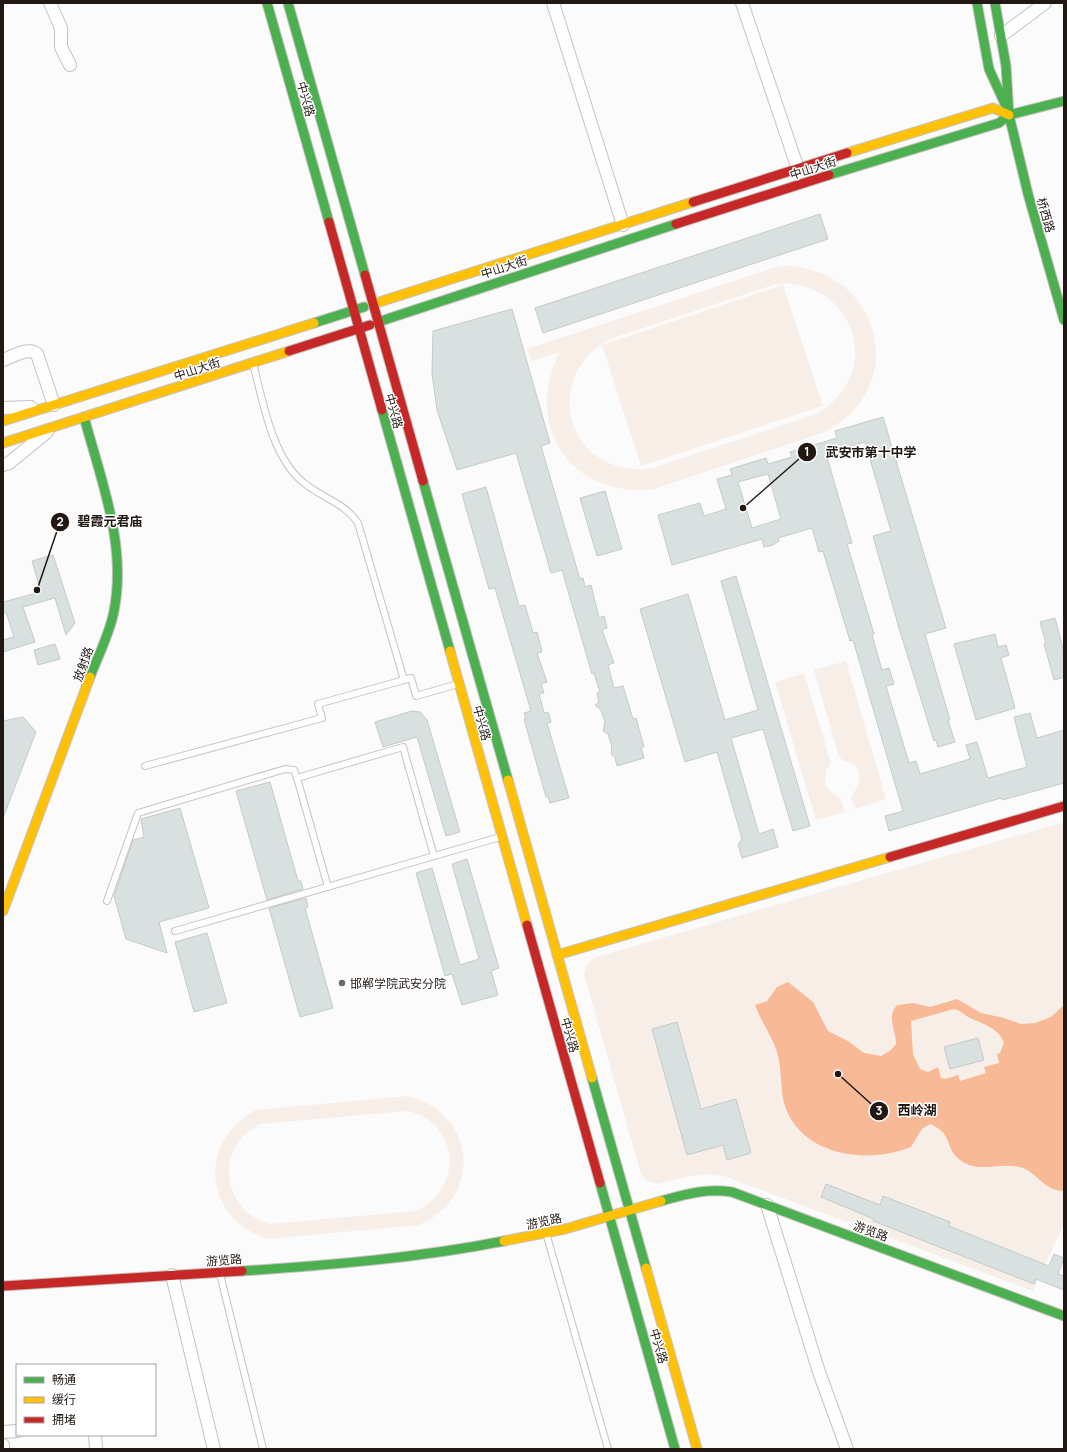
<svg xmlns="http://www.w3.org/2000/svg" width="1067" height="1452" viewBox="0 0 1067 1452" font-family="Manrope,'Noto Sans SC',sans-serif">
  <rect width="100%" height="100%" fill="#fbfbfb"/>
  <g fill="#f8eee8" fill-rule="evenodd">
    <path d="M786 266C884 270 911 391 822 433L654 489C571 499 522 425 560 352L531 361 527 349 773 268ZM785 283C860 288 882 377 816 414L653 468C570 481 537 379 610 339L773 285Z"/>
    <path d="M783 285 823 406 641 466 602 345Z"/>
    <path d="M846 661 886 799 855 809 851 797C859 786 864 775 854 764L844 761 839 757 814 670Z"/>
    <path d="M804 673 831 763 826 770 825 784 832 793 841 799 845 812 816 820 775 682Z"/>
    <path d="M1064 822V1224L1033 1291 724 1176 708 1174 690 1176 658 1184 648 1181 641 1174 584 974 588 963 596 957Z"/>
    <path d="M408 1096C476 1113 484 1197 419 1225L268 1239C203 1219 197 1141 256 1110ZM407 1111C460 1122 464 1189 416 1211L269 1224C221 1208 214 1148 260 1124Z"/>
  </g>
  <path fill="#f8ba96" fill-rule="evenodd" d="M788 982 813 1002 828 1031 848 1041 864 1053 881 1056 891 1050 896 1044C896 1030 886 1017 897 1005L913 1003 930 1007 957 999 981 1013 1004 1018 1021 1024 1035 1023 1051 1017 1064 1005V1191C1043 1191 1036 1170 1019 1167 999 1162 978 1174 960 1160 944 1148 954 1134 930 1124L922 1129 911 1147C869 1164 805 1157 786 1109 779 1091 783 1071 777 1052 772 1036 761 1022 755 1005L767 1001 777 987ZM954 1009C960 1010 964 1015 970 1018 984 1025 998 1027 1004 1043L1000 1053 997 1054 999 1063 984 1067 986 1073 960 1081 958 1075 945 1079 941 1078 938 1067 928 1072 920 1069 913 1054 911 1021Z"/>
  <g fill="#d9e1e0" stroke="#c3caca" fill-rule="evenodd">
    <path d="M820 214 828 239 543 333 535 308Z"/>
    <path d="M512 309 550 443 541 446 580 579 583 578 585 587 591 585 599 618 604 616 607 628 602 630 614 663 608 665 614 688 623 686 633 719 636 718 644 747H641L644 758 617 766 615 758 611 754 612 747 608 734 603 731 605 722 601 710 595 705 599 702 597 693 600 692 594 673 592 674 562 570 551 573 516 453 457 470 437 410 432 373 433 331Z"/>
    <path d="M883 417 946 628 925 634 950 720H948L955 742 938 747 936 740 934 741 899 628 873 536 891 531 865 442 826 454 852 543 847 544 874 634 872 635 882 670 889 668 894 684 886 686 909 763 916 761 920 774 970 759 966 745 977 742 988 778 1027 767 1014 717 1030 713 1037 738 1064 730V783L1002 800 1001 798 889 831 885 816 903 811 853 640 850 641 823 551 819 552 812 528 778 538 779 541 773 545 764 547 762 539 672 565 658 515 700 503 704 516 726 509 717 479 732 475 730 469 766 458 768 464 792 457 790 452 837 438 835 431ZM768 474 781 519 752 528 738 482Z"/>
    <path d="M486 487 519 606 525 605 533 633 537 632 542 652 537 653 547 682 541 684 544 693 539 694 544 713 548 712 551 722 547 723 569 798 550 803 548 797H546L524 719H526L524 713 531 711 495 588 489 589 462 494Z"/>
    <path d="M605 491 622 549 597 556 580 498Z"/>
    <path d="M53 555 75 623 66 635 55 598 23 607 35 642 3 652V640L14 637 6 612 3 614V602L41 592 32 561Z"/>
    <path d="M736 576 810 826 793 831 763 729 731 738 759 834 773 829 778 847 742 858 738 845 742 839 717 752 685 762 640 609 688 594 725 720 758 710 721 581Z"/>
    <path d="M1055 618 1064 652V677L1054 680 1044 644 1046 643 1040 622Z"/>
    <path d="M995 634 998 647 1006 645 1009 655 1001 658 1015 708 976 720 954 644Z"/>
    <path d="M55 644 60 659 38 665 34 650Z"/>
    <path d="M412 711 420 712 427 720 460 832 446 836 417 737 383 747 375 722Z"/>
    <path d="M23 717 36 732 3 818V721Z"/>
    <path d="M270 782 298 881H301L303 889 267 900 236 791Z"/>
    <path d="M180 808 209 908 159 922 167 953 126 939 114 896 133 840 144 837 141 819Z"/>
    <path d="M467 859 499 968 491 971 498 995 462 1005 452 974 445 976 416 873 432 868 460 965 479 959 452 864Z"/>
    <path d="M306 898 308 907 305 908 333 1008 300 1017 269 908Z"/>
    <path d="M207 933 227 1003 194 1012 175 942Z"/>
    <path d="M677 1022 701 1109 736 1099 751 1153 727 1160 723 1145 687 1155 652 1029Z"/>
    <path d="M978 1038 984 1060 950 1069 944 1047Z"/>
    <path d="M826 1184 880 1205 883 1196 950 1222 949 1226 1049 1266 1054 1254 1064 1258 1058 1274 1064 1276V1290L1036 1279 1034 1284 873 1221 874 1219 821 1197Z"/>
  </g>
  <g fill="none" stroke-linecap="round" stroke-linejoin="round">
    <defs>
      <g id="lane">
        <path d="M253 363C263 402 272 458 304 483 322 498 345 503 358 523L404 680"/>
        <path d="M145 766 322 718 318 704 404 680 411 678 416 696 458 684"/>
        <path d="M328 887 297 778 403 747 434 856"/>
        <path d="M107 901 138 813 285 769 294 770 297 778"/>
        <path d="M175 931 500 837"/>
        <path d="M546 1233 608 1449"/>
        <path d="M220 1274 263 1449"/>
      </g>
      <g id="street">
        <path d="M50 3 61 28V47L70 65"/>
        <path d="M553 3 623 225"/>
        <path d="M742 3 798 169"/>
        <path d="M1001 36 1045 3"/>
        <path d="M3 360C12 357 29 346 37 354L54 405"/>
        <path d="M3 408 31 407"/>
        <path d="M3 465 9 463 47 432"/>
        <path d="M767 1205 819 1372 847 1449"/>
        <path d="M172 1275 214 1449"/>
        <path d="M3 1432 17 1431"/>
        <path d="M95 1435 96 1449"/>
        <path d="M3 1445V1449"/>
      </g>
      <g id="fast">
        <path d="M267 3 329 222"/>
        <path d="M288 3 365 275"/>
        <path d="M977 3 989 69 1005 104"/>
        <path d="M995 3 1006 66 1009 115 1028 194 1064 320"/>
        <path d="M829 175 999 123 1009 115 1064 101"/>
        <path d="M378 322 676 224"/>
        <path d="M314 323 364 307"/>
        <path d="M382 410 450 651"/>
        <path d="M84 417C101 480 127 545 114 611 110 633 98 656 90 677"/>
        <path d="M423 481 508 780"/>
        <path d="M592 1078 646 1268"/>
        <path d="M600 1183 675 1449"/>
        <path d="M661 1201C686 1194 706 1188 732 1192L1064 1316"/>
        <path d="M242 1271C330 1265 418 1258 504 1241"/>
      </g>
      <g id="slow">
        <path d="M847 153 993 108 1009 115"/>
        <path d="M373 304 693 202"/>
        <path d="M3 421 314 323"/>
        <path d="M3 443 289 351"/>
        <path d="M450 651 527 925"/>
        <path d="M508 780 592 1078"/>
        <path d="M3 911 90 677"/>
        <path d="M557 955 890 857"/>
        <path d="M504 1241 565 1229 661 1201"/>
        <path d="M646 1268 697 1449"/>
      </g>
      <g id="jam">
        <path d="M693 202 847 153"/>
        <path d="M329 222 382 410"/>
        <path d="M676 224 829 175"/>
        <path d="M365 275 423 481"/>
        <path d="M289 351 370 325"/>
        <path d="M890 857 1064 806"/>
        <path d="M527 925 600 1183"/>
        <path d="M3 1286 242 1271"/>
      </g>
    </defs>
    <use href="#lane" stroke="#c6c2bf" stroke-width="8"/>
    <use href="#street" stroke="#c6c2bf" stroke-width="14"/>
    <use href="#fast" stroke="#c6c2bf" stroke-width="11"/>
    <use href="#slow" stroke="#c6c2bf" stroke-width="11"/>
    <use href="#jam" stroke="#c6c2bf" stroke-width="11"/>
    <use href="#lane" stroke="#fefefe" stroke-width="6"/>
    <use href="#street" stroke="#fefefe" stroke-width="12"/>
    <use href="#fast" stroke="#4caf50" stroke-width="9"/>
    <use href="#slow" stroke="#ffc107" stroke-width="9"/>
    <use href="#jam" stroke="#c62828" stroke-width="9"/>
  </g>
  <circle fill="#6d6764" stroke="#fff" stroke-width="1.5" cx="342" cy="983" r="4"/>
  <g text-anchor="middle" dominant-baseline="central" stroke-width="3" stroke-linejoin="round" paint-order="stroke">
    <g font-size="12" fill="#211813" stroke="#fff">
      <text transform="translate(306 99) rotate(74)">中兴路</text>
      <text transform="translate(813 168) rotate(-18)">中山大街</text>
      <text transform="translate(1046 215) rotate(74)">桥西路</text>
      <text transform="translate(504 267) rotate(-18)">中山大街</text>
      <text transform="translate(197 369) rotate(-18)">中山大街</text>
      <text transform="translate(394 411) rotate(74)">中兴路</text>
      <text transform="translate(83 664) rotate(-70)">放射路</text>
      <text transform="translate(482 723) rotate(74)">中兴路</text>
      <text transform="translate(570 1035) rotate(74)">中兴路</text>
      <text transform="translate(544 1221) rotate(-12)">游览路</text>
      <text transform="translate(871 1231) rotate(20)">游览路</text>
      <text transform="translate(224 1260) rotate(-4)">游览路</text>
      <text transform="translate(659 1346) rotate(74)">中兴路</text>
    </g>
    <g font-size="12" fill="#211813" stroke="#fff" text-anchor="start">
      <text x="350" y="983">邯郸学院武安分院</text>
    </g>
  </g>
  <path fill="none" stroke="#211813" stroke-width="1.5" d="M743 508L807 452M37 590L60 522M838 1074L879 1111"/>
  <g fill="#211813" stroke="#fff" stroke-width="1.5">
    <circle cx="743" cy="508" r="4"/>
    <circle cx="37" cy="590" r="4"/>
    <circle cx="838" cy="1074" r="4"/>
    <circle cx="807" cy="452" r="10"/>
    <circle cx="60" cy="522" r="10"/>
    <circle cx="879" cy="1111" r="10"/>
  </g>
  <g font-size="12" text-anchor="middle" font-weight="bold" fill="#fff">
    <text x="807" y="456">1</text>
    <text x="60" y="526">2</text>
    <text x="879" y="1115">3</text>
  </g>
  <g font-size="13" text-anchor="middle" font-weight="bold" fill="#211813" stroke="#fff" stroke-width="3" stroke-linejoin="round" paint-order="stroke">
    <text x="871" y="457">武安市第十中学</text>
    <text x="110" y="526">碧霞元君庙</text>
    <text x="917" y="1115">西岭湖</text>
  </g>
  <rect width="1067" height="1452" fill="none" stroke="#211813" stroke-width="8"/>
  <rect x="16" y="1364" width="140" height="72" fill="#ffffff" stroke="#a6a3a1"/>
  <rect x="24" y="1377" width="20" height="6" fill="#4caf50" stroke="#a6a3a1"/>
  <text x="52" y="1384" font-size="12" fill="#211813">畅通</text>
  <rect x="24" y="1397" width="20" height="6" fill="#ffc107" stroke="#a6a3a1"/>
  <text x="52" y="1404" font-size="12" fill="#211813">缓行</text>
  <rect x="24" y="1417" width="20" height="6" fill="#c62828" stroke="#a6a3a1"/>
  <text x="52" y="1424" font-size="12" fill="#211813">拥堵</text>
</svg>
